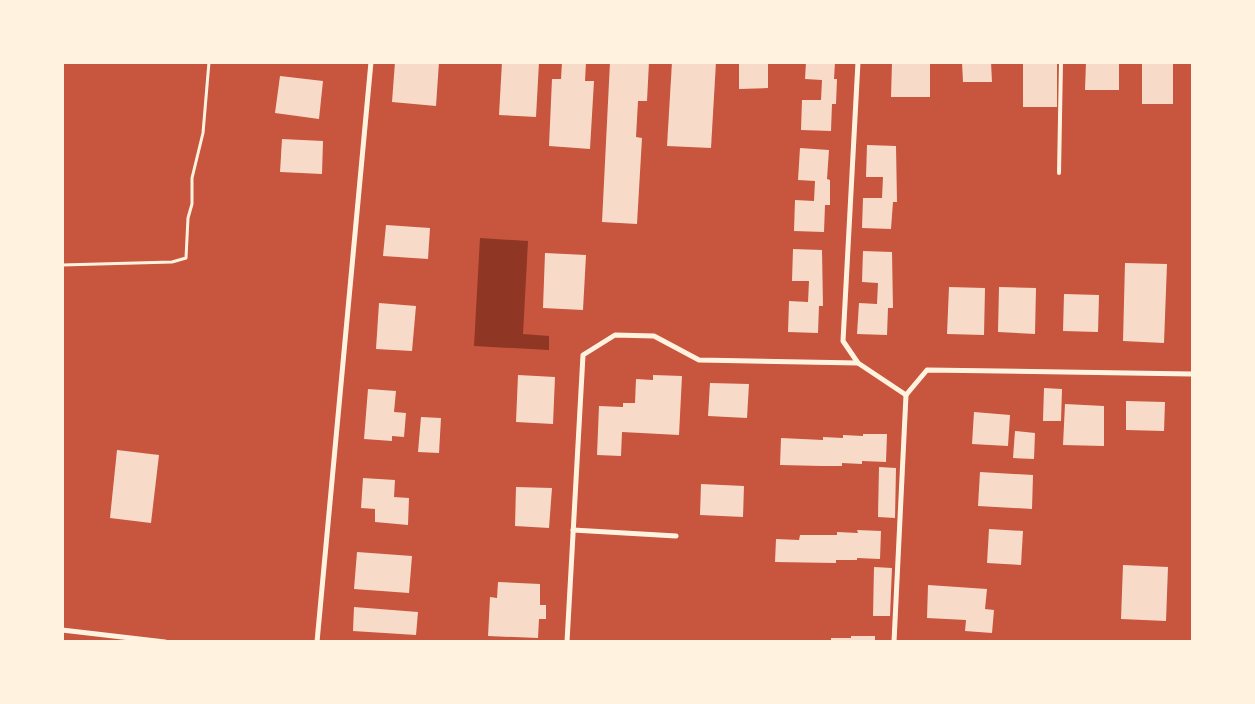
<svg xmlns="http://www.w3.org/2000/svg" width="1255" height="704" viewBox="0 0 1255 704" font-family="'Nunito Sans',sans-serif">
  <rect width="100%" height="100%" fill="#c8553d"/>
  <path fill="#8f3625" d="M480 238 528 241 523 334 549 336V350L474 346Z"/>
  <g fill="#f7dbc8">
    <path d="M395 62H439L436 106 392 102Z"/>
    <path d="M502 62H539L536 117 499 115Z"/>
    <path d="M562 62H586L585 81H594L590 149 549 146 552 79H561Z"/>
    <path d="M610 62H649L647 101H638L636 137 642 138 637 224 602 222Z"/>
    <path d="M672 62H716L711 148 667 146Z"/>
    <path d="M739 62H768V88L739 89Z"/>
    <path d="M806 62H835L834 79H837L836 104H832L831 131 801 130 802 100H821L822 80 805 79Z"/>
    <path d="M892 62H930V97H891Z"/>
    <path d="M962 62H991L992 82H963Z"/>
    <rect x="1023" y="62" width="34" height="45"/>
    <path d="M1086 62H1119V90H1085Z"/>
    <rect x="1142" y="62" width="31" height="42"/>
    <path d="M280 76 323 81 319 119 275 113Z"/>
    <path d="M282 139 323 141 322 174 280 172Z"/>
    <path d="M867 145 896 146 897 202H893L891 229 862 228 863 198H882L883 177H866Z"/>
    <path d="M800 148 829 150 827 179 830 180V205H825L824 232 794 231 795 200 814 201 815 181 798 180Z"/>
    <path d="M386 225 430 228 428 259 383 256Z"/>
    <path d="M793 249 822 250 823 306H819L818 333 788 332 789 301 808 302 809 281H792Z"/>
    <path d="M863 251 892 252 893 308H888L887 335 857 334 859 303 877 304 878 283 862 282Z"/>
    <path d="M545 253 586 255 583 310 543 308Z"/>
    <path d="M1125 263 1167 264 1164 343 1123 341Z"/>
    <path d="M949 287 985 288 984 335 947 334Z"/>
    <path d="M999 287 1036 288 1035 334 998 332Z"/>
    <path d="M1064 294 1099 295 1098 332 1063 331Z"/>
    <path d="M379 303 416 306 412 351 376 349Z"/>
    <path d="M518 375 555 377 553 424 516 422Z"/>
    <path d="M653 375 682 376 679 435 622 432 621 456 597 455 599 406 623 407V403H635L636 379 653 380Z"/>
    <path d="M710 383 749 384 747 418 708 416Z"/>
    <path d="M1044 388 1062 389 1061 421H1043Z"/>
    <path d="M368 389 396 391 394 412 406 413 404 437 392 436V441L364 439Z"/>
    <path d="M1126 401 1165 402 1164 431 1126 430Z"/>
    <path d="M1065 404 1104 406V446L1063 445Z"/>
    <path d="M974 412 1010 415 1008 446 972 444Z"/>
    <path d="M421 417 441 418 439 453 418 452Z"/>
    <path d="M1015 431 1035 433 1034 459 1013 458Z"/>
    <path d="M863 434H887L886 462 862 461V464L842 463V466H822L780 465 781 438 823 440V437L843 438V435L863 436Z"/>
    <path d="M117 450 159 455 151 523 110 518Z"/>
    <path d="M879 467 896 468 895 518 878 517Z"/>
    <path d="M980 472 1033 475 1032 509 978 506Z"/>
    <path d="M363 478 395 480 394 497 409 498 408 525 375 522V509L361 508Z"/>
    <path d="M701 484 744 486 743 517 700 515Z"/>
    <path d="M516 487 552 488 549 528 515 526Z"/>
    <path d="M989 529 1023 531 1021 565 987 563Z"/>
    <path d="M857 530 881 531 880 559 857 558V560H836V563L775 562 776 539 799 540 800 535H837V532L858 533Z"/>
    <path d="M357 552 412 556 409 593 354 589Z"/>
    <path d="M1123 565 1168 567 1166 621 1121 619Z"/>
    <path d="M874 567 892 568 890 616H873Z"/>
    <path d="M498 582 540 584V605H546V619H539L538 638 488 636 490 597 497 598Z"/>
    <path d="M928 585 987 589 985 609 994 610 992 633 965 631 966 620 927 618Z"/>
    <path d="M354 607 418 612 416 635 353 631Z"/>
    <path d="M851 636H875V642H831V638H851Z"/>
  </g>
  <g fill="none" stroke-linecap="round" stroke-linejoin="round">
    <path stroke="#fff3e0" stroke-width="3" d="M62 265 172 262 186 258 188 218 192 204V178L203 133 209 62"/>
    <path stroke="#fff3e0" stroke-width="4" d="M1059 173 1061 62"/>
    <g stroke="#fff3e0" stroke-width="5">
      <path d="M858 62 843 341 858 363 906 395"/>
      <path d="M906 395 927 370 1192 374"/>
      <path d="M573 530 676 536"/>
      <path d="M62 630 165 642"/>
      <path d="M317 642 371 62"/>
      <path d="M567 642 583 355 615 335 654 336 699 360 858 363"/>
      <path d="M894 642 906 395"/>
    </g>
  </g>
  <rect width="1255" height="704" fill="none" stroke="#fff3e0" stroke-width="128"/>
</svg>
